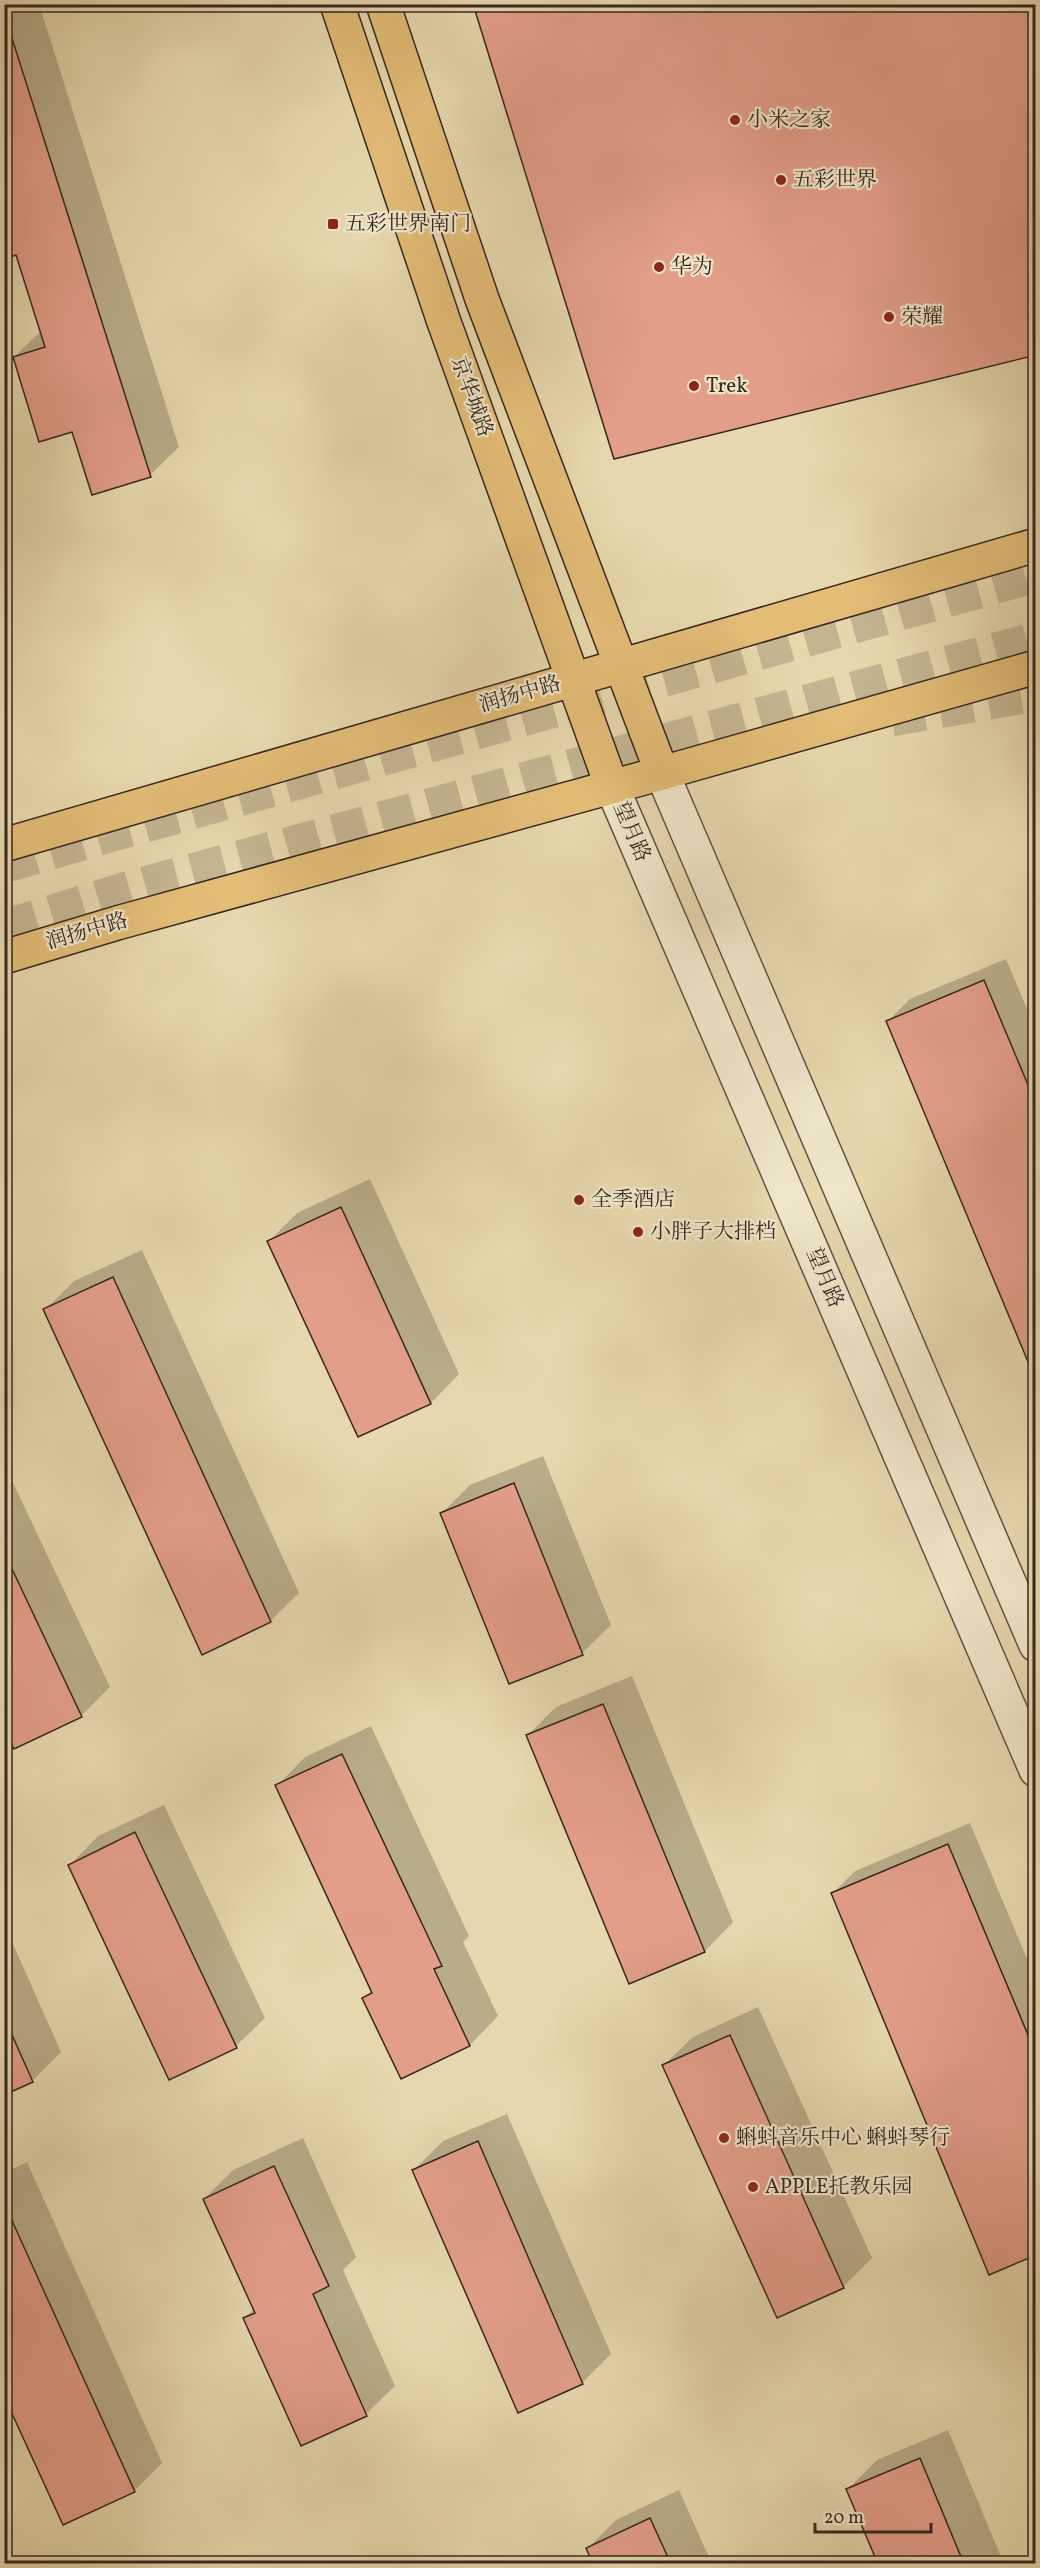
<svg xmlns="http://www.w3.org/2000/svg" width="1040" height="2568" viewBox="0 0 1040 2568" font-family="Vollkorn,'Noto Serif SC',serif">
  <rect width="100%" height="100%" fill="#e6d8ac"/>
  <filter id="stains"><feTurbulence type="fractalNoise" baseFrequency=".00333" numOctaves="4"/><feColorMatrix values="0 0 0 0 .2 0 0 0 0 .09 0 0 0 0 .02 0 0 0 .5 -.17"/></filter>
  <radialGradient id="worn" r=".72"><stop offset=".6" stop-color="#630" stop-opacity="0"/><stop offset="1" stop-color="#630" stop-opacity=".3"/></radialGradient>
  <g fill="#0003">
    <path d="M4 4H39L179 447 150 475 73 430 14 357 41 331 17 253 4 257Z"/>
    <path d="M1006 959 1036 1030V1377L888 1021 910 999Z"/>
    <path d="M370 1179 459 1374 431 1403 359 1435 269 1241 297 1213Z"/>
    <path d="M142 1250 299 1593 270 1621 45 1310 74 1281Z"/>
    <path d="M543 1456 611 1625 582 1653 442 1513 470 1485Z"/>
    <path d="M4 1464 110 1687 82 1715 15 1747 4 1725Z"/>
    <path d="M632 1676 733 1922 705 1951 629 1982 527 1736 556 1707Z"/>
    <path d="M371 1726 469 1936 463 1942 498 2016 470 2045 401 2077 364 1998 372 1990 277 1786 305 1757Z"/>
    <path d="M164 1805 265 2018 236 2046 70 1865 98 1836Z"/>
    <path d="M970 1823 1036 1980V2253L833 1893 855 1871Z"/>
    <path d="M4 1924 61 2052 32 2081 4 2093Z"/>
    <path d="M758 2007 872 2258 843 2287 664 2065 693 2037Z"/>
    <path d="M507 2114 611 2354 582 2383 414 2170 443 2141Z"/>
    <path d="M303 2138 356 2257 343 2270 395 2386 366 2414 301 2444 245 2318 254 2309 204 2199 233 2170Z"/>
    <path d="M27 2162 162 2463 134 2491 4 2392V2173Z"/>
    <path d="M948 2430 1004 2564H879L848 2489 877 2460Z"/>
    <path d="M679 2490 712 2564H594L588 2548 616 2520Z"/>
  </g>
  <g fill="#e39e88" stroke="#362721" stroke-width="1.5">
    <path d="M473 4H1036V355L614 459Z"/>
    <path d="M4 13 151 477 92 495 72 432 39 442 13 357 45 347 16 255 4 259Z"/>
    <path d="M984 980 1036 1104V1381L886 1021Z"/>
    <path d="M341 1207 431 1404 358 1437 267 1241Z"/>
    <path d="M113 1277 271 1622 202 1655 43 1309Z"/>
    <path d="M514 1483 583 1655 509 1684 440 1513Z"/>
    <path d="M4 1552 82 1717 14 1749 4 1729Z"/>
    <path d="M603 1704 705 1952 629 1984 526 1735Z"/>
    <path d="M342 1754 442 1966 434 1969 470 2046 401 2079 362 1998 372 1993 275 1785Z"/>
    <path d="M135 1832 237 2048 169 2080 68 1865Z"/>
    <path d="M948 1844 1036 2054V2255L989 2275 831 1893Z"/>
    <path d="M4 2017 33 2082 4 2095Z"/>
    <path d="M730 2035 844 2288 777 2318 662 2065Z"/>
    <path d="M478 2141 583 2384 518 2413 412 2170Z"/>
    <path d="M274 2166 329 2286 313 2294 367 2416 301 2446 243 2318 255 2313 203 2199Z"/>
    <path d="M4 2203 135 2492 63 2525 4 2396Z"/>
    <path d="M920 2458 964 2564H878L846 2489Z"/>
    <path d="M650 2518 671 2564H593L586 2548Z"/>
  </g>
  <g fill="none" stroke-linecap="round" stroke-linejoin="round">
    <g stroke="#c3b590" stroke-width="33" stroke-dasharray="33 16" stroke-linecap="butt">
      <path d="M892 720 1036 695"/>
      <path d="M4 867 106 837 1036 576"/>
      <path d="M4 926 130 887 1036 638"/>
    </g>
    <defs>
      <g id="minor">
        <path d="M662 773 1036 1645"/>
        <path d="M612 787 1036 1770"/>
      </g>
      <g id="major">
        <path d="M337 4 444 322 612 787"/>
        <path d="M383 4 482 299 662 773"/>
        <path d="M4 845 1036 545"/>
        <path d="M4 957 117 923 662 773 1036 667"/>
      </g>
    </defs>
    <use href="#minor" stroke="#625344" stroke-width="36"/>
    <use href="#major" stroke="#362721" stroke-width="36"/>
    <use href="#minor" stroke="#efe6c9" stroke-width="33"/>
    <use href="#major" stroke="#e3bc76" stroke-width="33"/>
  </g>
  <g fill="#8f2418" stroke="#efe6c9" stroke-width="2">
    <circle cx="735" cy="120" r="6"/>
    <circle cx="781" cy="180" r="6"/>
    <rect x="327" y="218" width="12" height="12" rx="3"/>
    <circle cx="659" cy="267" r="6"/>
    <circle cx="889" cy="317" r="6"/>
    <circle cx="694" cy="386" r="6"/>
    <circle cx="579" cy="1200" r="6"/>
    <circle cx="638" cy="1232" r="6"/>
    <circle cx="724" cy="2138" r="6"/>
    <circle cx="753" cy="2187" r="6"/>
  </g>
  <g text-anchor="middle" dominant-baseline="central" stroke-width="4.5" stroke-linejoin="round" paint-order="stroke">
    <g font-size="21" fill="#362721" stroke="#efe6c9" text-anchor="start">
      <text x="747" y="120">小米之家</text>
      <text x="793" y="180">五彩世界</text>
      <text x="345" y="224">五彩世界南门</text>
      <text x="671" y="267">华为</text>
      <text x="901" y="317">荣耀</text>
      <text x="706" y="386">Trek</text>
      <text x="591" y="1200">全季酒店</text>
      <text x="650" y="1232">小胖子大排档</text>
      <text x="736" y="2138">蝌蚪音乐中心 蝌蚪琴行</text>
      <text x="765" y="2187">APPLE托教乐园</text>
    </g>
    <g font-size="21" fill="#362721" stroke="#efe6c9">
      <text transform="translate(471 397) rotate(70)">京华城路</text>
      <text transform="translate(520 695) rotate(-16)">润扬中路</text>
      <text transform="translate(631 832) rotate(67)">望月路</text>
      <text transform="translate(87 932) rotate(-16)">润扬中路</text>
      <text transform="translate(824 1278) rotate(67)">望月路</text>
    </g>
  </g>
  <rect width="1040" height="2568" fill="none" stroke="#e6d8ac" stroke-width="24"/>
  <rect x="6" y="6" width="1028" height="2556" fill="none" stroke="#362721" stroke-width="3"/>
  <rect x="12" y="12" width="1016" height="2544" fill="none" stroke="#362721" stroke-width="1.5"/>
  <path d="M815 2523v9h116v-9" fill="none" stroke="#362721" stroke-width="3"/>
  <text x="824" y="2523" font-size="18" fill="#362721" stroke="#efe6c9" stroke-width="4.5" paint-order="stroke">20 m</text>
  <rect width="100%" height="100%" filter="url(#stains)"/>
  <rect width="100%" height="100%" fill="url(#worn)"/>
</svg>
